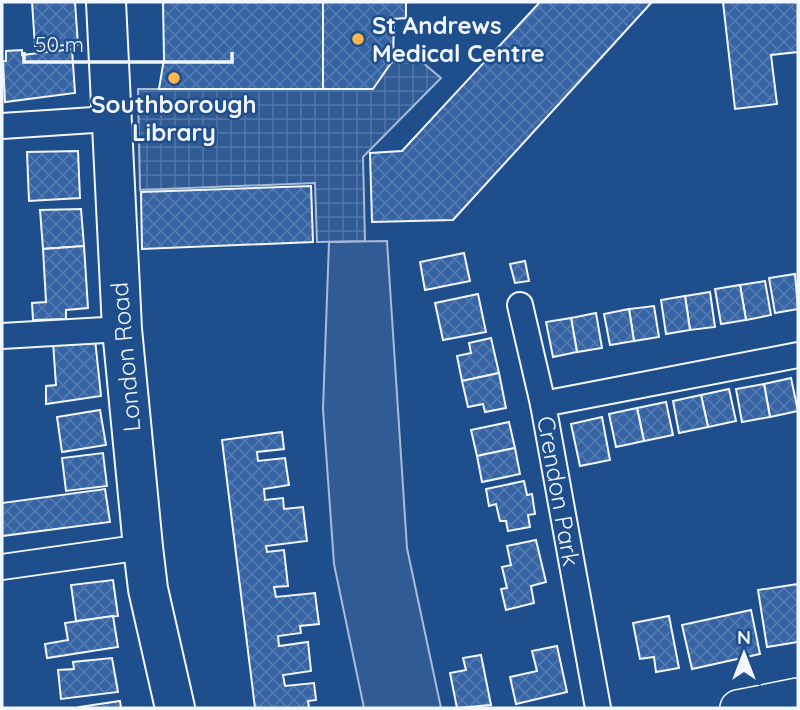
<svg xmlns="http://www.w3.org/2000/svg" width="800" height="710" viewBox="0 0 800 710" font-family="Quicksand,sans-serif">
  <defs>
    <pattern id="plaza-grid" width="8" height="8" patternUnits="userSpaceOnUse" patternTransform="scale(1.75)"><rect width="8" height="8" fill="#305b95"/><path d="M0 4h8M4 0v8" fill="none" stroke="#4e73a5"/></pattern>
    <pattern id="building-cross-hatch" width="8" height="8" patternUnits="userSpaceOnUse" patternTransform="scale(1.75)"><rect width="8" height="8" fill="#3563a3"/><path d="M0 0l8 8M0 8l8-8" fill="none" stroke="#537ab1"/></pattern>
  </defs>
  <rect width="100%" height="100%" fill="#1f4e8c"/>
  <path fill="#305b95" stroke="#a8bbd7" stroke-width="2" d="M387 241 407 548 441 708H364L334 564 323 409 329 242Z"/>
  <path fill="url(#plaza-grid)" stroke="#a8bbd7" stroke-width="2" d="M393 60 422 62 441 78 363 157 365 241 317 242 315 183 140 190 138 89H372Z"/>
  <g fill="url(#building-cross-hatch)" stroke="#f2f6ff" stroke-width="2">
    <path d="M32 2H75L78 45 35 46Z"/>
    <path d="M163 2H323V89H159L164 59Z"/>
    <path d="M323 2H406V18L394 19 393 60 373 89H323Z"/>
    <path d="M540 2H652L453 220 372 222 370 153 402 151Z"/>
    <path d="M723 2H798V52L771 55 777 104 735 109Z"/>
    <path d="M72 49 75 93 5 102 3 61H6V51L22 50V55Z"/>
    <path d="M78 151 80 198 29 201 27 152Z"/>
    <path d="M311 186 313 242 142 249 141 192Z"/>
    <path d="M81 209 84 246 43 249 40 210Z"/>
    <path d="M84 246 88 308 66 310V319L33 320 32 303 46 302 43 249Z"/>
    <path d="M464 253 470 281 425 290 420 262Z"/>
    <path d="M525 261 529 281 515 283 510 264Z"/>
    <path d="M795 274 798 309 775 313 769 278Z"/>
    <path d="M765 281 771 315 746 320 740 285Z"/>
    <path d="M740 285 746 320 721 324 715 289Z"/>
    <path d="M710 292 715 327 690 330 685 296Z"/>
    <path d="M478 294 486 332 443 340 435 303Z"/>
    <path d="M685 296 690 330 666 334 661 300Z"/>
    <path d="M654 306 659 337 634 341 629 309Z"/>
    <path d="M629 309 634 341 610 345 604 314Z"/>
    <path d="M596 313 602 348 577 352 571 318Z"/>
    <path d="M571 318 577 352 553 357 546 322Z"/>
    <path d="M491 338 499 373 462 381 457 356 471 353 469 343Z"/>
    <path d="M95 339 101 396 46 404V386L56 385 53 342Z"/>
    <path d="M499 373 506 408 485 412 483 404 468 407 462 381Z"/>
    <path d="M791 378 798 411 770 417 764 384Z"/>
    <path d="M764 384 770 417 742 422 736 389Z"/>
    <path d="M729 389 736 421 708 427 701 395Z"/>
    <path d="M701 395 708 427 679 433 673 401Z"/>
    <path d="M666 402 673 435 644 441 637 408Z"/>
    <path d="M637 408 644 441 616 447 609 414Z"/>
    <path d="M100 410 106 445 62 452 57 417Z"/>
    <path d="M602 417 610 460 580 466 571 424Z"/>
    <path d="M509 422 515 448 477 456 471 430Z"/>
    <path d="M282 432 284 449 257 452 258 461 285 458 289 485 264 489 265 500 283 498 284 509 303 507 307 541 266 546 267 552 284 550 288 586 274 587 276 597 315 593 319 624 300 626 301 633 278 636 279 646 308 642 311 671 283 675 285 686 314 683 316 700 308 701 309 708H255L222 440Z"/>
    <path d="M515 448 520 474 482 482 477 456Z"/>
    <path d="M103 453 107 486 66 491 62 458Z"/>
    <path d="M524 481 527 495 532 494 535 514 528 515 530 527 508 531 506 521H500L496 504 489 506 486 489Z"/>
    <path d="M105 489 110 522 2 536V503Z"/>
    <path d="M536 540 546 582 531 586 534 603 506 610 501 589 507 588 502 567 511 565 507 546Z"/>
    <path d="M113 580 118 616 76 621 71 585Z"/>
    <path d="M798 584V642L767 647 758 590Z"/>
    <path d="M751 610 760 654 692 669 682 625Z"/>
    <path d="M113 616 118 647 47 658 45 644 68 640 65 623Z"/>
    <path d="M669 616 679 668 656 672 654 657 640 659 633 623Z"/>
    <path d="M557 646 567 692 516 704 510 677 537 671 532 651Z"/>
    <path d="M481 655 491 705 457 708 450 673 466 670 463 658Z"/>
    <path d="M112 658 118 692 61 699 58 670 74 669 73 662Z"/>
    <path d="M120 701 121 708H79V707Z"/>
  </g>
  <g fill="none" stroke-linecap="round" stroke-linejoin="round">
    <defs>
      <g id="street">
        <path d="M2 126 109 119"/>
        <path d="M520 305 543 404"/>
        <path d="M2 336 122 329"/>
        <path d="M2 567 143 547"/>
        <path d="M598 708 543 404 798 355"/>
      </g>
      <path id="secondary" d="M738 708 798 696"/>
      <path id="highway" d="M106 2 122 329 143 547 148 589 175 708"/>
    </defs>
    <use href="#street" stroke="#f2f6ff" stroke-width="28"/>
    <use href="#secondary" stroke="#f2f6ff" stroke-width="38"/>
    <use href="#highway" stroke="#f2f6ff" stroke-width="42"/>
    <use href="#street" stroke="#1f4e8c" stroke-width="24"/>
    <use href="#secondary" stroke="#1f4e8c" stroke-width="35"/>
    <use href="#highway" stroke="#1f4e8c" stroke-width="38"/>
  </g>
  <g fill="#ffb74d" stroke="#1f4e8c" stroke-width="2.5">
    <circle cx="358" cy="39" r="7"/>
    <circle cx="174" cy="78" r="7"/>
  </g>
  <g text-anchor="middle" dominant-baseline="central" stroke-width="5" stroke-linejoin="round" paint-order="stroke">
    <g font-size="24" font-weight="bold" fill="#f2f6ff" stroke="#1f4e8c" text-anchor="start">
      <text x="372" y="25">St Andrews<tspan x="372" dy="28">Medical Centre</tspan></text>
      <text x="174" y="104" text-anchor="middle">Southborough<tspan x="174" dy="28">Library</tspan></text>
    </g>
    <g font-size="24" fill="#f2f6ff" stroke="#1f4e8c">
      <text transform="translate(125 357) rotate(-95)">London Road</text>
      <text transform="translate(559 491) rotate(80)">Crendon Park</text>
    </g>
  </g>
  <rect width="800" height="710" fill="none" stroke="#f2f6ff" stroke-width="7"/>
  <g transform="translate(744 654)" stroke="#1f4e8c" stroke-width="5" paint-order="stroke">
  <path d="M0-5L12 26L0 18L-12 26Z" fill="#f2f6ff"/>
  <text y="-10" font-size="19" font-weight="bold" text-anchor="middle" fill="#f2f6ff">N</text>
  </g>
  <path d="M24 52v10h208v-10" fill="none" stroke="#f2f6ff" stroke-width="3.5"/>
  <text x="35" y="52" font-size="21" fill="#f2f6ff" stroke="#1f4e8c" stroke-width="5" paint-order="stroke">50 m</text>
</svg>
